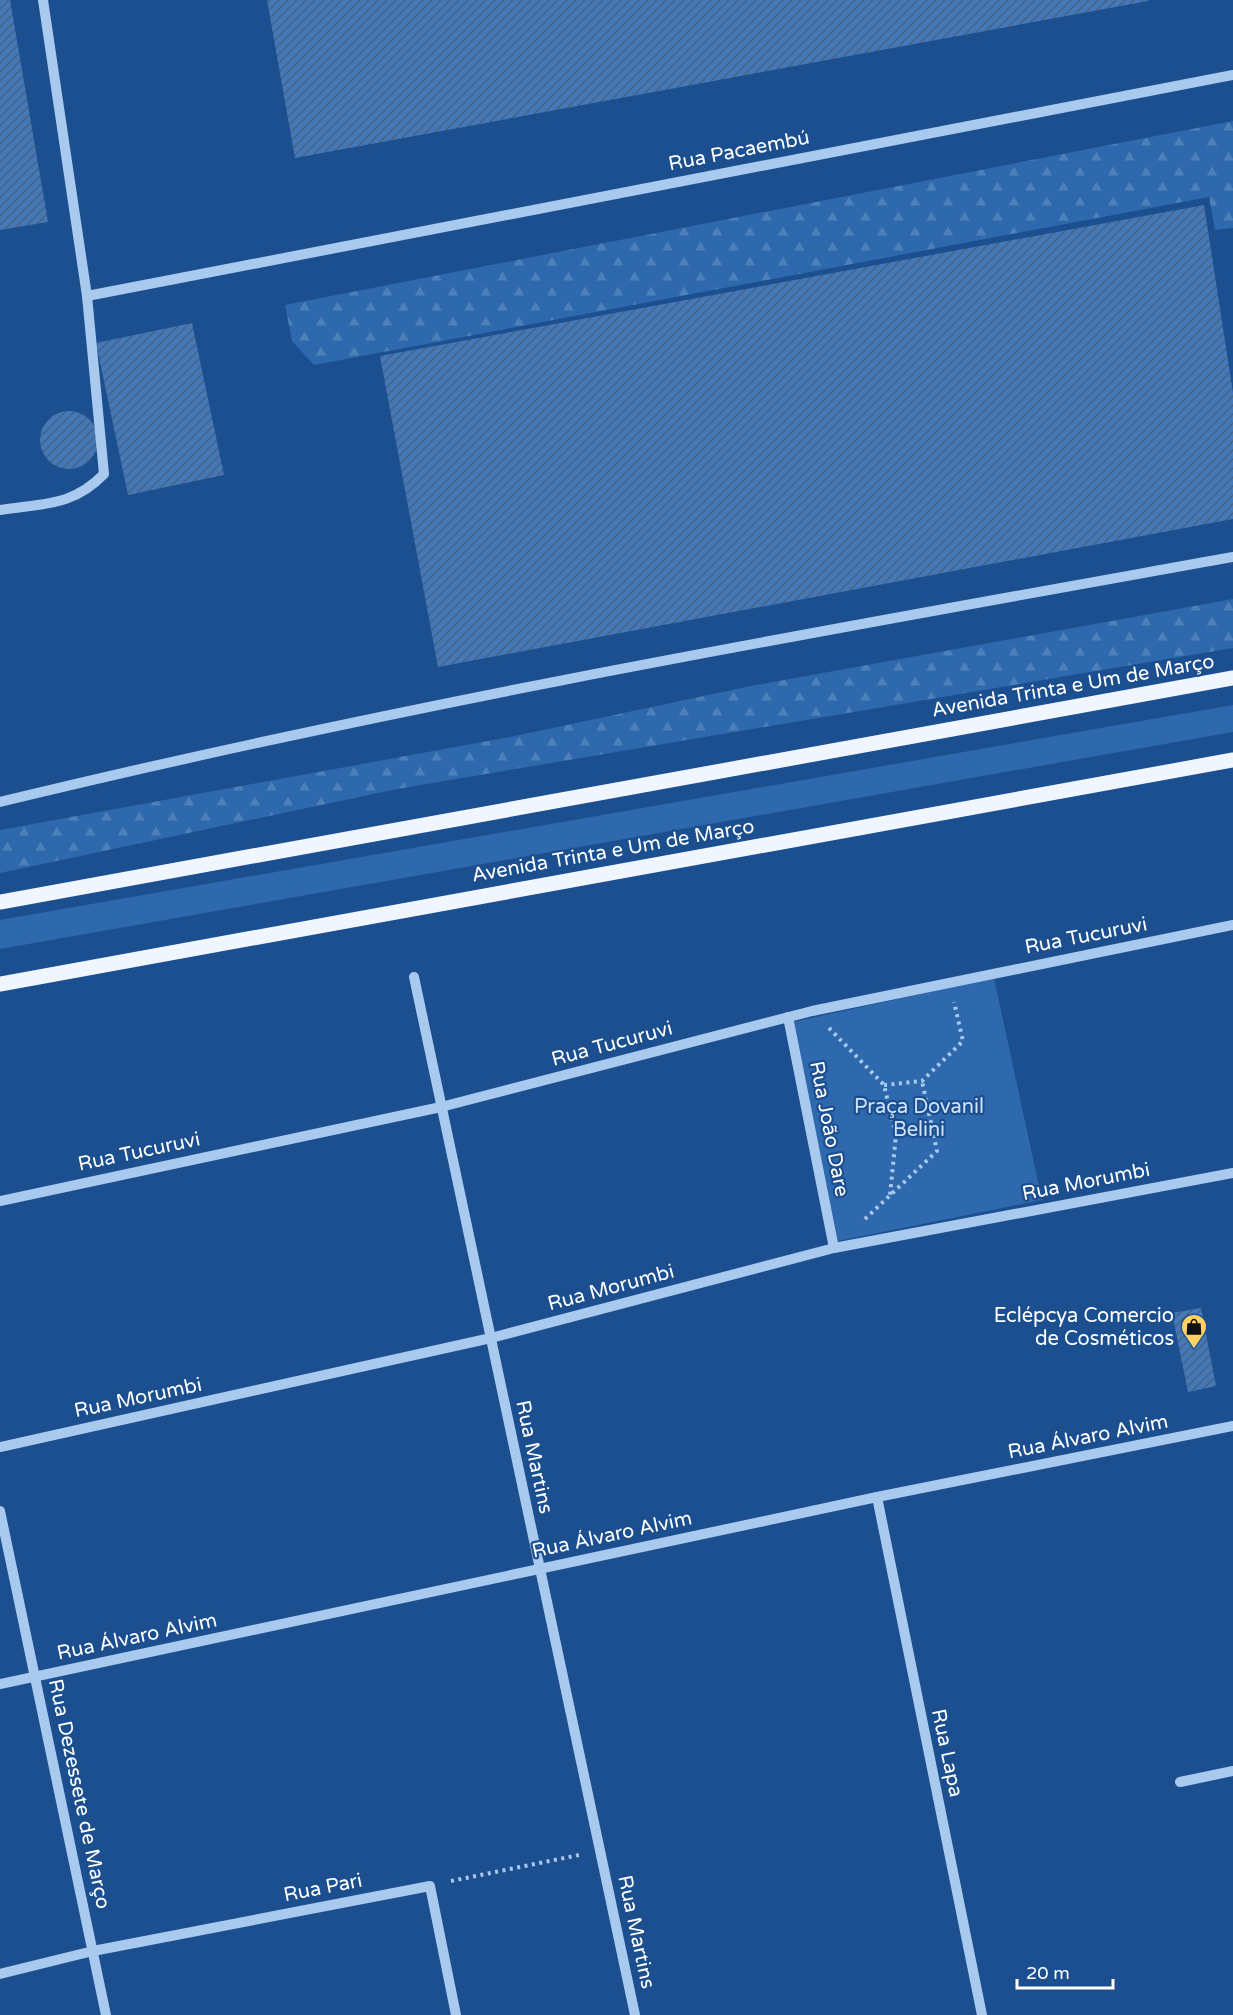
<svg xmlns="http://www.w3.org/2000/svg" width="1233" height="2015" viewBox="0 0 1233 2015" font-family="'Varela Round',sans-serif">
  <defs>
    <pattern id="forest-firs" width="22" height="20" patternUnits="userSpaceOnUse" patternTransform="scale(1.5)"><rect width="22" height="20" fill="#2e69ad"/><path d="M5 1l3.5 6h-7zM16 11l3.5 6h-7z" fill="#4d80b9"/></pattern>
    <pattern id="building-hatch" width="6" height="6" patternUnits="userSpaceOnUse" patternTransform="scale(1.5)"><rect width="6" height="6" fill="#4478b7"/><path d="M-1 1l2-2M0 6l6-6M5 7l2-2" fill="none" stroke="#486282"/></pattern>
  </defs>
  <rect width="100%" height="100%" fill="#1b4f8f"/>
  <g fill="#2e69ad">
    <path d="M1233 705V732L0 949V920Z"/>
    <path d="M994 978 1042 1200 838 1241 793 1022Z"/>
  </g>
  <g fill="url(#forest-firs)">
    <path d="M1233 121V228L1215 230 1209 197 314 365 292 341 285 305Z"/>
    <path d="M1233 599V648L397 789 0 873V830L510 737 751 686Z"/>
  </g>
  <g fill="url(#building-hatch)">
    <path d="M0 0H10L48 222 0 230Z"/>
    <path d="M267 0H1148V1L295 158Z"/>
    <path d="M1204 205 1233 393V519L438 667 380 356Z"/>
    <path d="M192 323 224 475 128 495 96 343Z"/>
    <circle cx="69" cy="440" r="29"/>
    <path d="M1201 1308 1216 1386 1188 1392 1172 1313Z"/>
  </g>
  <g fill="none" stroke-linecap="round" stroke-linejoin="round">
    <g stroke="#a9c9ee" stroke-width="4" stroke-dasharray="3 4.5" stroke-linecap="butt">
      <path d="M829 1028 884 1085 896 1135 890 1195"/>
      <path d="M884 1085 922 1081 963 1041 954 1002"/>
      <path d="M865 1219 937 1151 922 1081"/>
      <path d="M451 1881 579 1855"/>
    </g>
    <g stroke="#a9c9ee" stroke-width="10">
      <path d="M43 0 87 296 1233 75"/>
      <path d="M0 510C43 503 72 507 104 474L87 296"/>
      <path d="M0 802C407 703 821 631 1233 557"/>
      <path d="M414 977 635 2015"/>
      <path d="M788 1017 834 1248"/>
      <path d="M0 1201 441 1107 812 1011 1233 925"/>
      <path d="M0 1447 491 1338 834 1248 1233 1173"/>
      <path d="M877 1497 982 2015"/>
      <path d="M0 1511 106 2015"/>
      <path d="M0 1684 877 1497 1233 1426"/>
      <path d="M1180 1782 1233 1771"/>
      <path d="M0 1974 93 1951 430 1886 456 2015"/>
    </g>
    <g stroke="#f0f6ff" stroke-width="15">
      <path d="M0 902 1233 678"/>
      <path d="M0 984 1233 760"/>
    </g>
  </g>
  <defs>
    <symbol id="shop-pin" viewBox="-11 -11 22 30"><path d="M0 17L-7.5 6A9.5 9.5 0 1 1 7.5 6Z" fill="#ffd166" stroke="#1b4f8f"/><path d="M-5-2.5h2.3a2.7 3.5 0 0 1 5.4 0H5L5.5 6h-11ZM-1.5-2.5h3a1.5 2.3 0 0 0-3 0Z" fill="#111"/></symbol>
  </defs>
  <g fill-rule="evenodd">
    <use href="#shop-pin" x="1179" y="1312" width="30" height="40"/>
  </g>
  <g text-anchor="middle" dominant-baseline="central" stroke-width="4.5" stroke-linejoin="round" paint-order="stroke">
    <g font-size="20" fill="#fff" stroke="#1b4f8f">
      <text transform="translate(739 151) rotate(-11)">Rua Pacaembú</text>
      <text transform="translate(1073 686) rotate(-10)">Avenida Trinta e Um de Março</text>
      <text transform="translate(613 851) rotate(-10)">Avenida Trinta e Um de Março</text>
      <text transform="translate(1086 936) rotate(-11)">Rua Tucuruvi</text>
      <text transform="translate(612 1044) rotate(-15)">Rua Tucuruvi</text>
      <text transform="translate(829 1129) rotate(79)">Rua João Dare</text>
      <text transform="translate(139 1152) rotate(-12)">Rua Tucuruvi</text>
      <text transform="translate(1086 1182) rotate(-11)">Rua Morumbi</text>
      <text transform="translate(611 1288) rotate(-15)">Rua Morumbi</text>
      <text transform="translate(138 1398) rotate(-12)">Rua Morumbi</text>
      <text transform="translate(1088 1437) rotate(-11)">Rua Álvaro Alvim</text>
      <text transform="translate(534 1457) rotate(78)">Rua Martins</text>
      <text transform="translate(612 1535) rotate(-12)">Rua Álvaro Alvim</text>
      <text transform="translate(137 1637) rotate(-12)">Rua Álvaro Alvim</text>
      <text transform="translate(947 1753) rotate(78)">Rua Lapa</text>
      <text transform="translate(79 1794) rotate(78)">Rua Dezessete de Março</text>
      <text transform="translate(323 1888) rotate(-11)">Rua Pari</text>
      <text transform="translate(636 1932) rotate(78)">Rua Martins</text>
    </g>
    <g font-size="20" fill="#cfe3fa" stroke="#1b4f8f">
      <text x="919" y="1107">Praça Dovanil<tspan x="919" dy="23">Belini</tspan></text>
    </g>
    <g font-size="20" fill="#fff" stroke="#1b4f8f" text-anchor="end">
      <text x="1174" y="1316">Eclépcya Comercio<tspan x="1174" dy="23">de Cosméticos</tspan></text>
    </g>
  </g>
  <path d="M1017 1979v9h96v-9" fill="none" stroke="#ffffff" stroke-width="3"/>
  <text x="1026" y="1979" font-size="18" fill="#ffffff" stroke="#1b4f8f" stroke-width="4.5" paint-order="stroke">20 m</text>
</svg>
